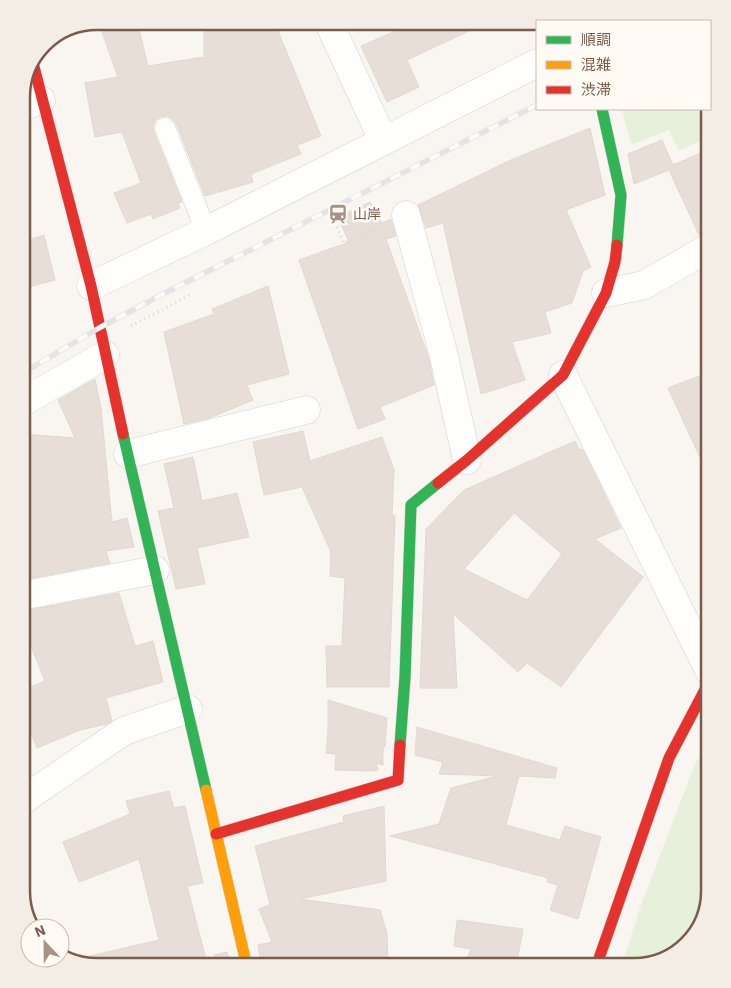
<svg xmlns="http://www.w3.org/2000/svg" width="731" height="988" viewBox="0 0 731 988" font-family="'IBM Plex Sans','Noto Sans JP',sans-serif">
  <rect width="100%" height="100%" fill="#f9f5f0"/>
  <g fill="#e7f0db">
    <path d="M622 109H710V137L679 151 669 130 631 145Z"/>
    <path d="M710 739V891L699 929 672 956 634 967H621L640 908 695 764Z"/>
  </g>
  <g fill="#e6ded7" stroke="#e2d8d2" fill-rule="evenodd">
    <path d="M98 21H137L148 66 204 57V21H274L321 136 297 145 301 154 251 174 253 182 205 196 176 123 173 119 167 116 160 117 155 121 153 127 154 132 182 202 178 203 180 208 153 219 151 214 127 223 114 193 141 183 122 132 95 137 85 83 118 77Z"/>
    <path d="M394 21H490L407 60 419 87 387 102 361 46 398 30Z"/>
    <path d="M590 128 605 195 566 210 591 267 583 271 572 303 545 312 551 333 512 342 525 380 481 394 443 223 426 228 418 205 513 159Z"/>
    <path d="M662 140 673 165 710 149V231L699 235 669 170 634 184 628 154Z"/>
    <path d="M370 202 382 223 391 219 396 236 386 239 428 356 434 385 380 407 385 419 358 429 299 260 349 242 338 217Z"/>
    <path d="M44 235 55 280 21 289V243Z"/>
    <path d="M268 286 289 374 247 385 253 400 210 418 184 424 164 332 214 314 212 309Z"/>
    <path d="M710 372V479L668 388Z"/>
    <path d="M95 379 101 408 112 522 127 518 134 547 106 551 110 563 22 580 21 434 75 438 58 400Z"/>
    <path d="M303 431 310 461 382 437 394 470 392 515 395 516 389 687H327L326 646H342L345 578 330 576 331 552 302 487 264 495 253 442Z"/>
    <path d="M575 441 579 449 583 450 621 528 595 539 643 577 561 687 527 663 518 672 453 614 457 688H420L426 529 464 490ZM514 513 562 554 527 600 464 569Z"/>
    <path d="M193 457 202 501 237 493 249 537 197 548 205 584 176 589 158 511 174 508 164 464Z"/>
    <path d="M119 593 135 646 153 641 163 682 106 698 112 721 107 724 80 730 37 748 21 708V691L45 681 21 621V614L24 611Z"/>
    <path d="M328 700 387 718 385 747 383 746V765L376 763 378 770 372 771 335 770 336 754 326 753 328 732Z"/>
    <path d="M417 727 557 768 555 778 519 776 506 825 560 840 565 826 601 837 578 919 550 910 558 885 547 882 548 878 390 836 439 824 451 788 498 776 439 774 443 762 415 755Z"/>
    <path d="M169 791 174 808 185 806 196 853 203 883 187 886 208 967 92 966 90 956 159 940 139 859 79 882 63 842 130 814 126 801Z"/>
    <path d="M384 806 386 881 300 899 380 910 387 933 388 967H262L258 945 272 942 259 909 270 905 255 846 344 822 343 816Z"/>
    <path d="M457 920 523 929 516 967H464L471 949 454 946Z"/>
    <path d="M227 952 231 967H216L214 955Z"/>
  </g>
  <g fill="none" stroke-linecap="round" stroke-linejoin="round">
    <defs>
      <path id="lane" d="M165 128 206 231"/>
      <g id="street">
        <path d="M328 21 383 140"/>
        <path d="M21 107 41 100"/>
        <path d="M406 215 443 352 467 460"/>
        <path d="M91 286 206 231 537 63"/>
        <path d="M606 293 644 285 710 247"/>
        <path d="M563 375 710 672"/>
        <path d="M21 403 105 355"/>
        <path d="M128 454 306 410"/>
        <path d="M21 596 155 570"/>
        <path d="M21 803 27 797 124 731 188 709"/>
      </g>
      <g id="fast">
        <path d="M602 109 621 195 617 245"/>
        <path d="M123 434 206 790"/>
        <path d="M400 745 405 677 411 505 438 483"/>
      </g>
      <path id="slow" d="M206 790 247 967"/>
      <g id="jam">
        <path d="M34 67 91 286 123 434"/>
        <path d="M438 483 467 460 563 375 606 293 615 262 617 245"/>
        <path d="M216 834 398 780 400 745"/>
        <path d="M596 967 669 758 710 680"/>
      </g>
    </defs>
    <use href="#lane" stroke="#d7d1cb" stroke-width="21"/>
    <use href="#street" stroke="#d7d1cb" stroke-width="29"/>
    <use href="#fast" stroke="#d9d2cb" stroke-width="12"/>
    <use href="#slow" stroke="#d9d2cb" stroke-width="12"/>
    <use href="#jam" stroke="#d9d2cb" stroke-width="12"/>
    <g stroke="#dcd5d0" stroke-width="3" stroke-dasharray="1 4" stroke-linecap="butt">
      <path d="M337 227 344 243 378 228"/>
      <path d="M131 326 192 294"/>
    </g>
    <use href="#lane" stroke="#fefefd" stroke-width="20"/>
    <use href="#street" stroke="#fefefd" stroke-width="28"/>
    <use href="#fast" stroke="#30b455" stroke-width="11"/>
    <use href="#slow" stroke="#ff9f0a" stroke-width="11"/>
    <use href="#jam" stroke="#e5322d" stroke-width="11"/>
    <defs>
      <path id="rail" d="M21 374 99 328 161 295 537 105"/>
    </defs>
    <use href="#rail" stroke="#e6e3e7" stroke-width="5.5"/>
    <use href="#rail" stroke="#fffaf3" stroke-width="4" stroke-dasharray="11" stroke-linecap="butt"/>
  </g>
  <defs>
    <symbol id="station-bare" viewBox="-9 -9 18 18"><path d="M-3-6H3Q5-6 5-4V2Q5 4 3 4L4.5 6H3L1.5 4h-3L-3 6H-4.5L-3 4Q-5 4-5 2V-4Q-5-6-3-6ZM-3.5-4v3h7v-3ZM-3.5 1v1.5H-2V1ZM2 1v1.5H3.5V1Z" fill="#a69286" stroke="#fffaf3" stroke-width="2.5" paint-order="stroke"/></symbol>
  </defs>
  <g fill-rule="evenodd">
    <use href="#station-bare" x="324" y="200" width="28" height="28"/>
  </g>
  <g text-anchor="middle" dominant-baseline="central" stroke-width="5" stroke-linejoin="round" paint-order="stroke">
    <g font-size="14" fill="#7a5c4d" stroke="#fffaf3" text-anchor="start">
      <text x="353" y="214">山岸</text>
    </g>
  </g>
  <path d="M0 0H731V988H0ZM97 30H634A67 67 0 0 1 701 97V891A67 67 0 0 1 634 958H97A67 67 0 0 1 30 891V97A67 67 0 0 1 97 30Z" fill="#f4ede6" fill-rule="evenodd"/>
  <path fill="none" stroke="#7a5c4d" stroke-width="2.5" d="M97 30H634A67 67 0 0 1 701 97V891A67 67 0 0 1 634 958H97A67 67 0 0 1 30 891V97A67 67 0 0 1 97 30Z"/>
  <rect x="536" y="20" width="175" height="90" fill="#fffaf3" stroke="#cabbb1"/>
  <rect x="546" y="36" width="25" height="8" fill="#30b455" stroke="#cabbb1"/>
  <text x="581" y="45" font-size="15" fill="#7a5c4d">順調</text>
  <rect x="546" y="61" width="25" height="8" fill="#ff9f0a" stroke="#cabbb1"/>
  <text x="581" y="70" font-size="15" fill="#7a5c4d">混雑</text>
  <rect x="546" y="86" width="25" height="8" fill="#e5322d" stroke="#cabbb1"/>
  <text x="581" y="95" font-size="15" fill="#7a5c4d">渋滞</text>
  <g transform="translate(45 943) rotate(338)"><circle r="24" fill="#fffaf3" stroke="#cabbb1"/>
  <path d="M0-4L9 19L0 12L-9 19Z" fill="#a69286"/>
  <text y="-8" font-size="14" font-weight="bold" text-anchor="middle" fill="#7a5c4d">N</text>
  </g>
</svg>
